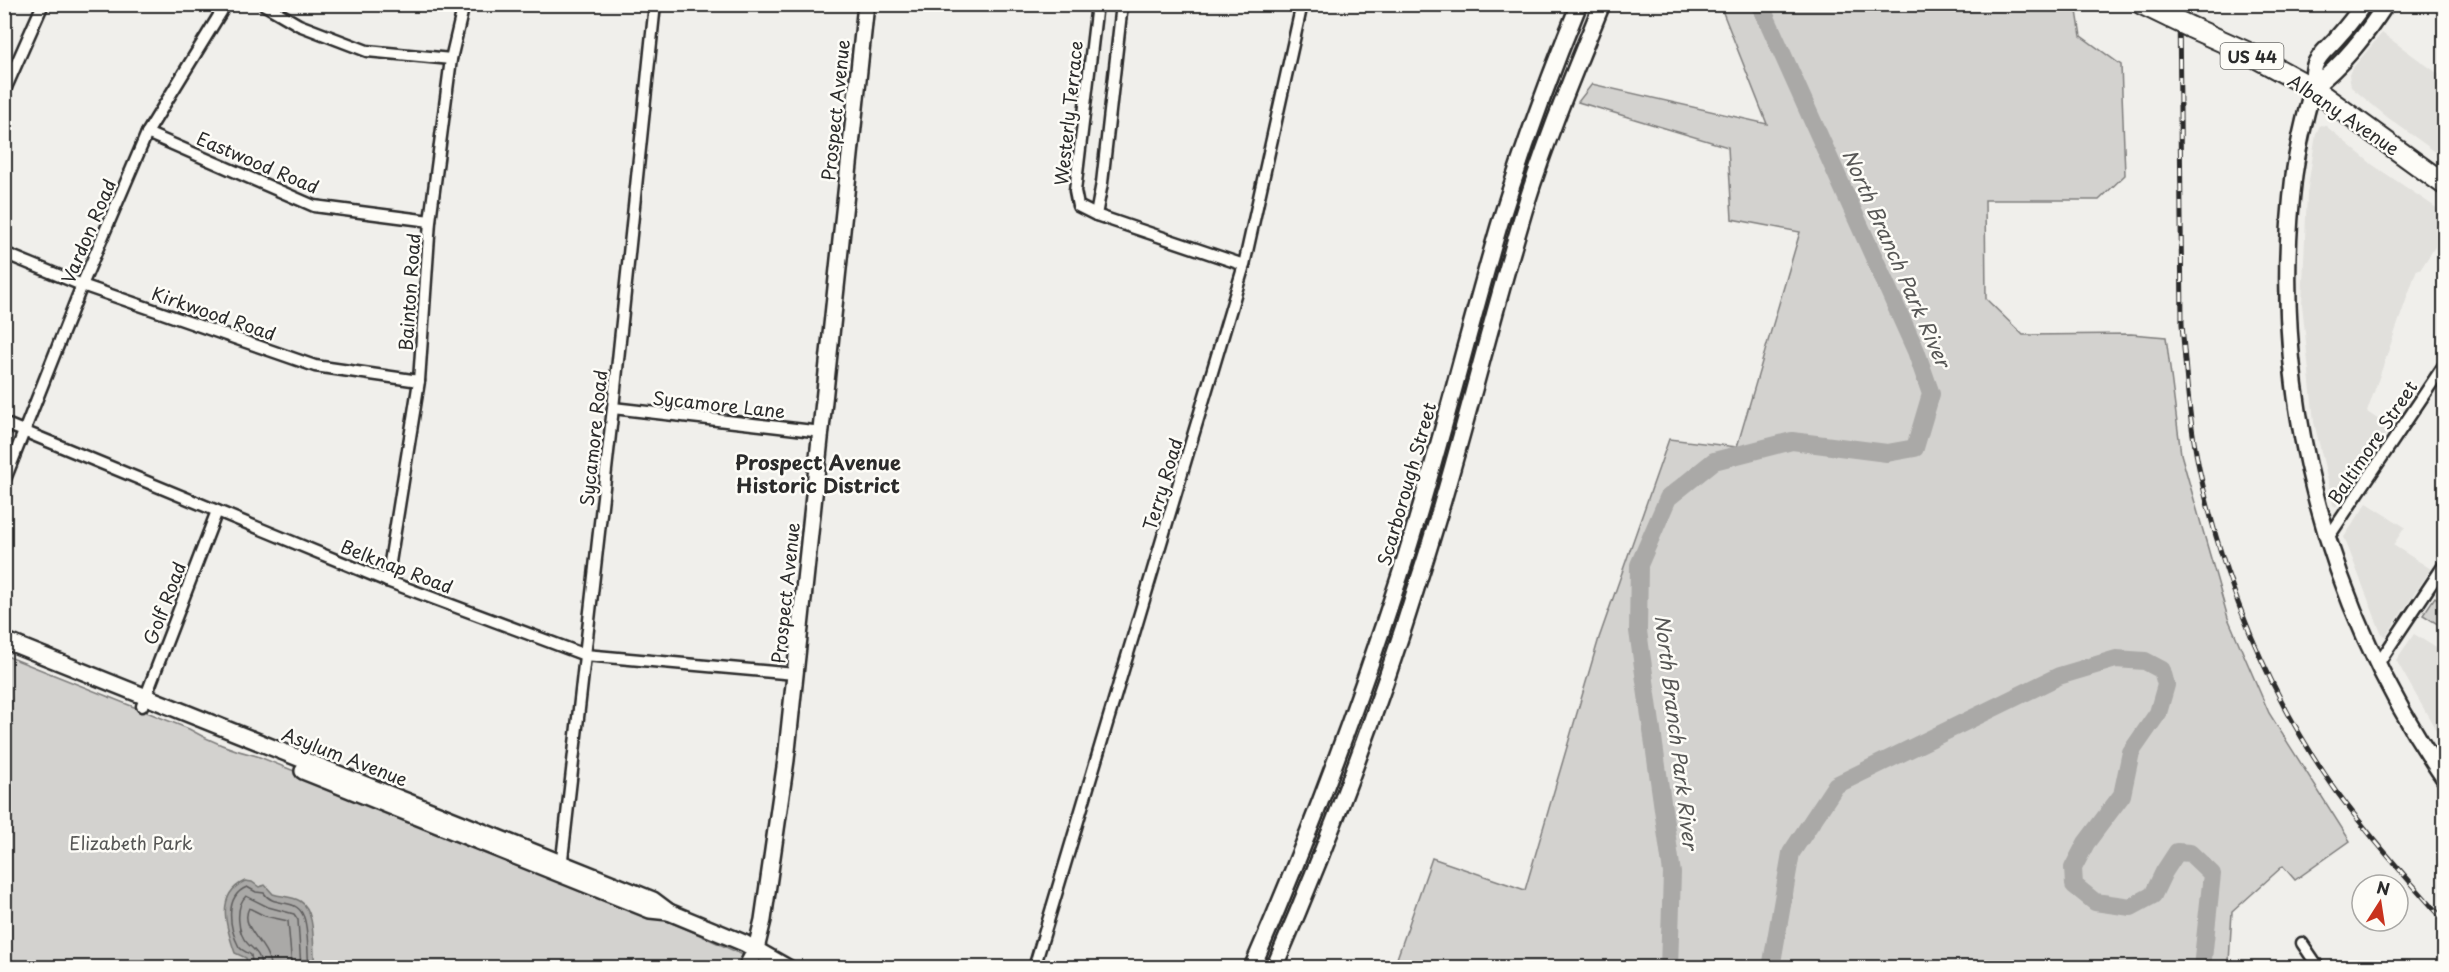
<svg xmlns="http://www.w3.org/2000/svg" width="2449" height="972" viewBox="0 0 2449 972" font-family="'Playpen Sans',sans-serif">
  <rect width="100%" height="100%" fill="#f0efeb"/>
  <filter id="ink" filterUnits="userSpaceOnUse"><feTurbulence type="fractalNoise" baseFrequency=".0167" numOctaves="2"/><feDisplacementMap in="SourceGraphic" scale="12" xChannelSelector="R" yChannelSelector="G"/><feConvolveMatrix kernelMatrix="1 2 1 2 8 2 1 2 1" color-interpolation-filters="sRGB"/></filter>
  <g filter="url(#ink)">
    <g fill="#e1e0dc">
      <path d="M2382 33 2444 78V158L2387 117 2351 87 2349 75 2351 70Z"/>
      <path d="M2320 125 2326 126 2373 165 2444 213V233L2420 270 2417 269 2367 412 2390 427 2336 507 2333 505 2332 498 2314 422 2302 304 2307 194 2316 134Z"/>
      <path d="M2367 503 2405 527 2393 545 2431 569 2386 636 2381 633 2344 537Z"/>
      <path d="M2414 634 2444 653V675L2442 678 2444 679V744L2396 660Z"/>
    </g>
    <g fill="#d3d2cf" stroke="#7f7e7d" stroke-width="1.5">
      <path d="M1720 5H2076L2081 36 2121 65 2125 175 2099 200H1985L1986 299 2023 335 2131 334 2166 337 2181 454 2228 618 2269 713 2350 841 2295 880 2283 866 2232 912 2229 962 2232 967H1394L1432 858 1525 890 1599 638 1669 439 1737 447 1800 232 1732 219 1728 147 1578 102 1592 84 1767 124Z"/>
      <path d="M2435 597 2444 604V628L2423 615Z"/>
      <path d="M4 655 189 729C211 742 232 750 257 756L689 930 769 967H5Z"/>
    </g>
    <path fill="#aaa9a7" stroke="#777775" stroke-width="1.5" d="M245 881 252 882 259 887 265 885 273 894C282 897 291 896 300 901 317 911 312 949 315 967H247L246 958 235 953C227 929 214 895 245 881Z"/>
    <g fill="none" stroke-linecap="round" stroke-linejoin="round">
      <g stroke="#5e5d5d" stroke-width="1.5">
        <path d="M253 968 251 955C247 952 242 951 239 947 229 928 224 896 247 887L256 892 264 893C273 908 295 897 303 915 309 927 307 953 309 968"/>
        <path d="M261 968C261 955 256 952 248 944 237 934 235 906 246 896L268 907 294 914 298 920 301 968"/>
        <path d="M270 968C271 944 238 929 249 908L265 916 288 921 292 968"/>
      </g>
      <g stroke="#aaa9a7" stroke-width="18">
        <path d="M1669 968 1672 873 1638 631 1639 565 1668 498 1714 461 1792 441 1887 453 1915 448 1931 394 1916 351 1760 4"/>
        <path d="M1771 968 1791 853 1836 785 2059 676 2116 659 2145 661 2162 670 2166 685 2158 713 2131 752 2122 795 2086 843 2073 868 2074 885 2095 902 2131 907 2153 895 2164 872 2177 852 2190 853 2212 874 2202 968"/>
      </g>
      <defs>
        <g id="street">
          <path d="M263 4 299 25 367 51 451 59"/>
          <path d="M1097 4 1075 191 1078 206 1096 215 1244 265"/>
          <path d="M4 92 43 4"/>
          <path d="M147 133 314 206 430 221"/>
          <path d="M1096 215 1102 183 1122 4"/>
          <path d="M4 253 82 285 315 366 419 381"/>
          <path d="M613 408 822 432"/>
          <path d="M4 423 387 581 585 655 795 674"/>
          <path d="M4 482 82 285 147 133 226 4"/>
          <path d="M2328 538 2444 365"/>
          <path d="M387 581 419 381 430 221 451 59 464 4"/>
          <path d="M2378 664 2444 565"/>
          <path d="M142 706 217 511"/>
          <path d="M561 868 613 408 655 4"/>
          <path d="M2302 943 2319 968"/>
          <path d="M1034 968 1244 265 1302 4"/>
        </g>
        <g id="secondary">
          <path d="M2363 4C2355 17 2345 29 2335 40 2328 48 2319 54 2315 65 2312 73 2314 82 2312 91 2304 120 2298 146 2294 175 2268 388 2324 602 2444 778"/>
          <path d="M2312 88C2343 65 2365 36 2386 4"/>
          <path d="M4 640 653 900 669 912 744 943 788 968"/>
          <path d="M303 771 650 910 669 912"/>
          <path d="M746 968 756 949 763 920 786 760 866 4"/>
          <path d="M1252 968C1308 840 1357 708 1400 575 1437 460 1465 342 1499 226 1522 151 1549 77 1579 4"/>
          <path d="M1274 968C1329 841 1378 711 1419 579 1456 466 1483 349 1517 235 1539 156 1571 80 1602 4"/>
        </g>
        <g id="highway">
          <path d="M2142 4 2171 18"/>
          <path d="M2190 27 2246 52 2312 88 2444 184"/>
        </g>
      </defs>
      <use href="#street" stroke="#2b2b2b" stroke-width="15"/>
      <use href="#secondary" stroke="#2b2b2b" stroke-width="20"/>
      <use href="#highway" stroke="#2b2b2b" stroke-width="24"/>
      <use href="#street" stroke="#fdfcf7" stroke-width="10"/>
      <use href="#secondary" stroke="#fdfcf7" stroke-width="15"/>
      <use href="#highway" stroke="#fdfcf7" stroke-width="20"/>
      <defs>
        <path id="rail" d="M2179 4 2182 324C2186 372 2189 421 2199 468 2223 582 2269 696 2337 792 2370 837 2407 879 2444 920"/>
      </defs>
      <use href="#rail" stroke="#2b2b2b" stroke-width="5"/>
      <use href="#rail" stroke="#fdfcf7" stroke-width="3" stroke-dasharray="9" stroke-linecap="butt"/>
      <defs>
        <path id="highway-bridge" d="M2171 18 2190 27"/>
      </defs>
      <use href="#highway-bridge" stroke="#2b2b2b" stroke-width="24" stroke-linecap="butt"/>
      <use href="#highway-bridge" stroke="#fdfcf7" stroke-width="20"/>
    </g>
  </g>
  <g text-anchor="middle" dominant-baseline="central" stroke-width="5" stroke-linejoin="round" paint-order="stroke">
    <rect fill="#fdfcf7" stroke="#6a6a68" stroke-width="1.5" x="2220.5" y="43" width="63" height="26" rx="4.5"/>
    <g font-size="16" font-weight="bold" fill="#2b2b2b">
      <text x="2252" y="56">US 44</text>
    </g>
    <g font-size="18" fill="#2b2b2b" stroke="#fdfcf7">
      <text transform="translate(835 110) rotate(-84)">Prospect Avenue</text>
      <text transform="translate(1068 113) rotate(-84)">Westerly Terrace</text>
      <text transform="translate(2344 114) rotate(34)">Albany Avenue</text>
      <text transform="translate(258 162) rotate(23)">Eastwood Road</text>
      <text transform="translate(88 231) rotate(-67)">Vardon Road</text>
      <text transform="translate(409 292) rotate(-86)">Bainton Road</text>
      <text transform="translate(214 313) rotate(19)">Kirkwood Road</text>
      <text transform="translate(719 404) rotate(6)">Sycamore Lane</text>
      <text transform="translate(593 438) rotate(-84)">Sycamore Road</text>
      <text transform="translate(2372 442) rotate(-56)">Baltimore Street</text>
      <text transform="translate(1162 484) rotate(-73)">Terry Road</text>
      <text transform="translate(1406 484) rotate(-74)">Scarborough Street</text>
      <text transform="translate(397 566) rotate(21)">Belknap Road</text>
      <text transform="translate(785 593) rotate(-84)">Prospect Avenue</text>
      <text transform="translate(164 603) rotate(-69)">Golf Road</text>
      <text transform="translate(345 756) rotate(21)">Asylum Avenue</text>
    </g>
    <g font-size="18" fill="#555554" stroke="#fdfcf7">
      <text x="131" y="842">Elizabeth Park</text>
    </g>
    <g font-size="20" font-style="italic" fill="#575756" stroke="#fdfcf7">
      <text transform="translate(1897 258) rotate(66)">North Branch Park River</text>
      <text transform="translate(1677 732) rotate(83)">North Branch Park River</text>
    </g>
    <g font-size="20" font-weight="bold" fill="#2b2b2b" stroke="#fdfcf7">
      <text x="818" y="462">Prospect Avenue<tspan x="818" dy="23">Historic District</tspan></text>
    </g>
  </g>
  <rect width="2449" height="972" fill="none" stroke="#fdfcf7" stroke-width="24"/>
  <rect x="12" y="12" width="2425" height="948" fill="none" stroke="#2b2b2b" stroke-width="2" filter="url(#ink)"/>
  <g transform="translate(2380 903) rotate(12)"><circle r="28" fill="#fdfcf7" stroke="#a9a8a5" stroke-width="1.5"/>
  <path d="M0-4.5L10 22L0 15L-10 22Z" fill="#c8321e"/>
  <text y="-9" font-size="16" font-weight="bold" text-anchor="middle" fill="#2b2b2b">N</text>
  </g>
</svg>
